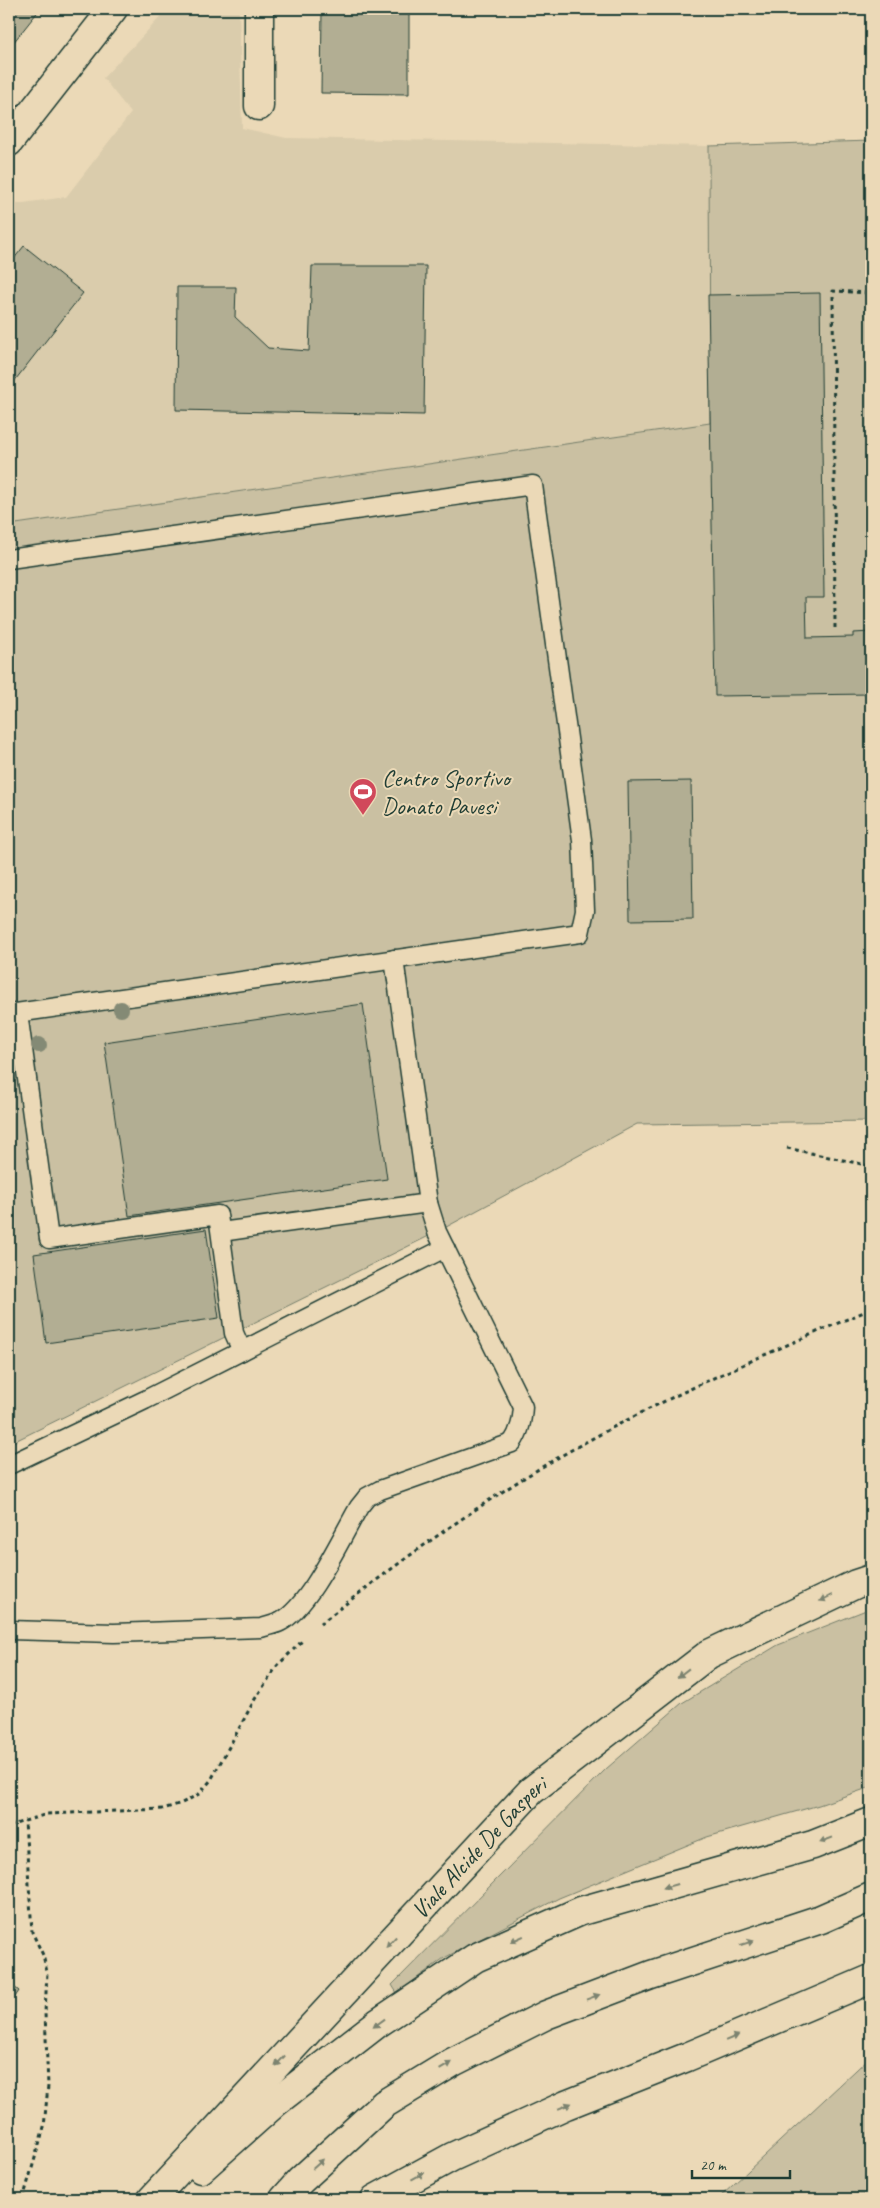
<svg xmlns="http://www.w3.org/2000/svg" width="880" height="2208" viewBox="0 0 880 2208" font-family="Caveat,sans-serif">
  <rect width="100%" height="100%" fill="#ebd9b7"/>
  <filter id="ink" filterUnits="userSpaceOnUse"><feTurbulence type="fractalNoise" baseFrequency=".02" numOctaves="2"/><feDisplacementMap in="SourceGraphic" scale="10" xChannelSelector="R" yChannelSelector="G"/><feConvolveMatrix kernelMatrix="1 2 1 2 8 2 1 2 1" color-interpolation-filters="sRGB"/></filter>
  <g filter="url(#ink)">
    <path fill="#daccac" d="M168 9H239L242 128 286 138 709 146 710 423 9 525V205L66 197 131 113 103 78Z"/>
    <g fill="#cac0a2" stroke="#747e6b">
      <path d="M871 141V1121L637 1124 437 1232 9 1444V525L710 423 709 146Z"/>
      <path d="M871 1608V1787L819 1805 707 1837 559 1898 444 1958 397 1993 392 1985 606 1769 682 1703 778 1645Z"/>
      <path d="M871 2056V2199H718Z"/>
    </g>
    <g fill="#b2ae93" stroke="#1f3d34">
      <path d="M9 9H40L9 48Z"/>
      <path d="M322 9H409V94L321 93Z"/>
      <path d="M24 246 83 293 9 388V265Z"/>
      <path d="M312 266H426L424 415 176 410 177 287H236L235 317 268 348 309 351Z"/>
      <path d="M820 293 824 597H806L807 638 853 637V633L871 632V694L715 696 708 295Z"/>
      <path d="M691 781 693 919 630 920 628 782Z"/>
      <path d="M363 1004 387 1179 129 1216 104 1042Z"/>
      <path d="M206 1229 219 1318 46 1343 34 1254Z"/>
      <path d="M9 1983 19 1991 9 2006Z"/>
    </g>
    <g fill="none" stroke-linecap="round" stroke-linejoin="round">
      <defs>
        <g id="lane">
          <path d="M9 559 533 485 582 840 585 910 580 933 9 1014"/>
          <path d="M18 1013 49 1239 218 1215 234 1333 242 1351"/>
          <path d="M221 1232 428 1203 394 959"/>
          <path d="M9 1465 145 1400 445 1248"/>
          <path d="M9 1630 114 1633 261 1628C267 1626 274 1625 280 1622 309 1608 342 1536 359 1507L367 1497 380 1490 512 1443C520 1431 522 1421 523 1407L437 1232 428 1203"/>
        </g>
        <path id="street" d="M259 9V106"/>
        <path id="secondary" d="M9 142 113 9"/>
        <g id="highway">
          <path d="M201 2169 276 2102 378 2023 475 1958 581 1911 813 1845 871 1822"/>
          <path id="s1" d="M152 2199 531 1791 709 1654 856 1584 871 1579"/>
          <path d="M284 2199 300 2181 384 2104 453 2062 546 2015 651 1975 821 1919 871 1897"/>
          <path d="M375 2199 452 2157 566 2105 687 2057 871 1979"/>
        </g>
      </defs>
      <use href="#lane" stroke="#1f3d34" stroke-width="21"/>
      <use href="#street" stroke="#1f3d34" stroke-width="31"/>
      <use href="#secondary" stroke="#1f3d34" stroke-width="31"/>
      <use href="#highway" stroke="#1f3d34" stroke-width="31"/>
      <g stroke="#1f3d34" stroke-width="3" stroke-dasharray="4 4" stroke-linecap="butt">
        <path d="M835 628 833 291 871 293"/>
        <path d="M787 1148 871 1166"/>
        <path d="M320 1624C384 1573 450 1525 519 1481 630 1412 751 1360 871 1309"/>
        <path d="M9 1826 47 1814 163 1809 182 1803 199 1794 211 1780 255 1699 277 1666 303 1640"/>
        <path d="M23 2199 44 2127 48 2086 45 2013 47 1972 43 1955 32 1932 25 1821"/>
      </g>
      <use href="#lane" stroke="#ebd9b7" stroke-width="18"/>
      <use href="#street" stroke="#ebd9b7" stroke-width="28"/>
      <use href="#secondary" stroke="#ebd9b7" stroke-width="28"/>
      <use href="#highway" stroke="#ebd9b7" stroke-width="28"/>
    </g>
    <g fill="#848a75">
      <circle cx="121" cy="1009" r="8"/>
      <circle cx="39" cy="1045" r="8"/>
    </g>
    <defs><path id="oneway-solid" d="M-6-.8H1V-3.2L6.5 0L1 3.2V.8H-6Z" transform="scale(1.25)"/></defs>
    <g fill="#7b836f">
      <use href="#oneway-solid" transform="translate(826 1598) rotate(154)"/>
      <use href="#oneway-solid" transform="translate(683 1673) rotate(142)"/>
      <use href="#oneway-solid" transform="translate(826 1840) rotate(159)"/>
      <use href="#oneway-solid" transform="translate(670 1886) rotate(164)"/>
      <use href="#oneway-solid" transform="translate(517 1939) rotate(156)"/>
      <use href="#oneway-solid" transform="translate(391 1942) rotate(133)"/>
      <use href="#oneway-solid" transform="translate(747 1943) rotate(-18)"/>
      <use href="#oneway-solid" transform="translate(593 1997) rotate(-20)"/>
      <use href="#oneway-solid" transform="translate(379 2023) rotate(144)"/>
      <use href="#oneway-solid" transform="translate(732 2038) rotate(-23)"/>
      <use href="#oneway-solid" transform="translate(280 2061) rotate(133)"/>
      <use href="#oneway-solid" transform="translate(446 2066) rotate(-31)"/>
      <use href="#oneway-solid" transform="translate(565 2106) rotate(-23)"/>
      <use href="#oneway-solid" transform="translate(318 2164) rotate(-42)"/>
      <use href="#oneway-solid" transform="translate(418 2176) rotate(-29)"/>
    </g>
  </g>
  <defs>
    <symbol id="stadium-pin" viewBox="-11 -11 22 30"><path d="M0 17L-7.5 6A9.5 9.5 0 1 1 7.5 6Z" fill="#d1495b" stroke="#ebd9b7"/><path d="M0-5a6.5 5 0 1 0 0 10a6.5 5 0 1 0 0-10ZM-3.5-1.8h7v3.6h-7Z" fill="#fff"/></symbol>
  </defs>
  <g fill-rule="evenodd">
    <use href="#stadium-pin" x="347" y="776" width="32" height="43"/>
  </g>
  <g text-anchor="middle" dominant-baseline="central" stroke-width="4" stroke-linejoin="round" paint-order="stroke">
    <g font-size="24" fill="#1f3d34" stroke="#ebd9b7" text-anchor="start">
      <text x="382" y="778">Centro Sportivo<tspan x="382" dy="28">Donato Pavesi</tspan></text>
    </g>
    <g font-size="24" fill="#1f3d34" stroke="#ebd9b7">
      <text stroke="none"><textPath href="#s1" startOffset="480">Viale Alcide De Gasperi</textPath></text>
    </g>
  </g>
  <rect width="880" height="2208" fill="none" stroke="#ebd9b7" stroke-width="30"/>
  <rect x="15" y="15" width="850" height="2178" fill="none" stroke="#1f3d34" stroke-width="2" filter="url(#ink)"/>
  <path d="M692 2170v8h98v-8" fill="none" stroke="#1f3d34" stroke-width="2.5"/>
  <text x="700" y="2170" font-size="15" fill="#1f3d34" stroke="#ebd9b7" stroke-width="4" paint-order="stroke">20 m</text>
</svg>
